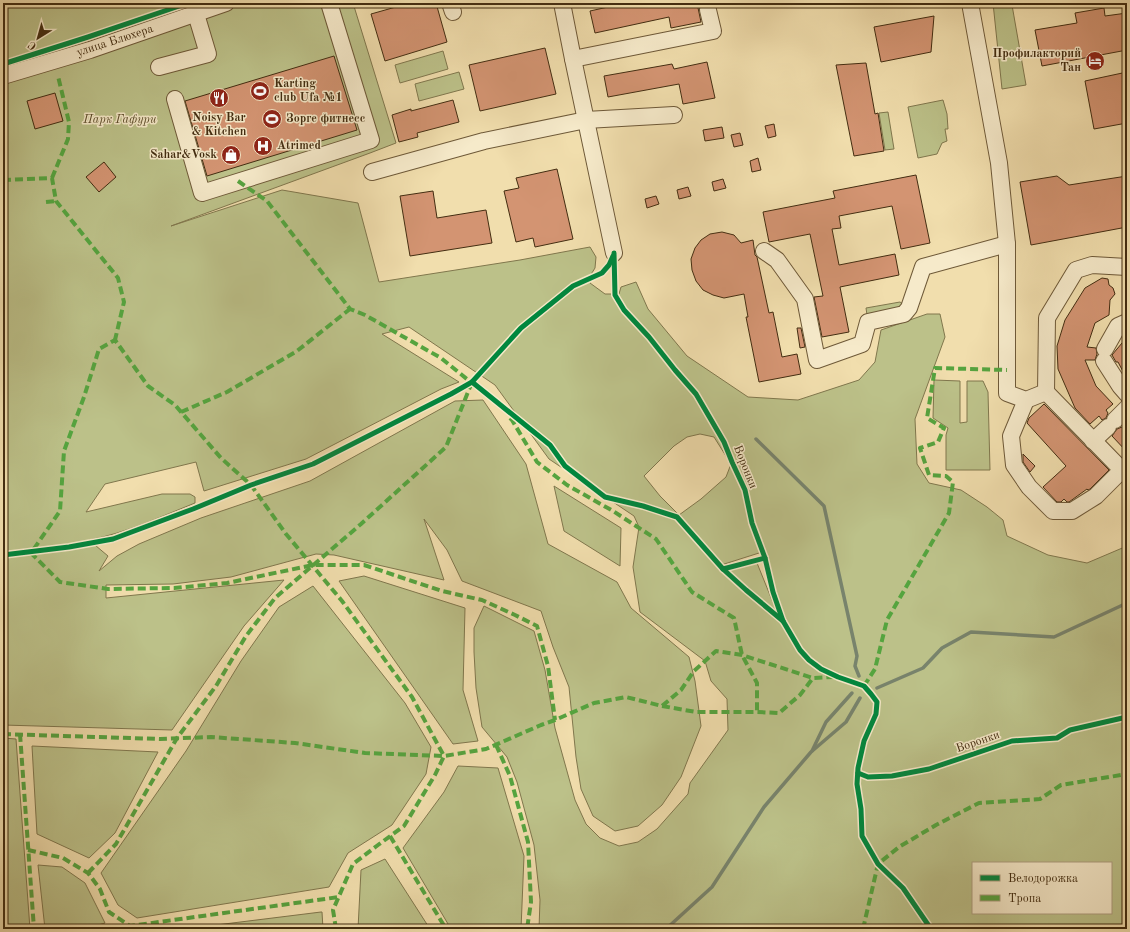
<svg xmlns="http://www.w3.org/2000/svg" width="1130" height="932" viewBox="0 0 1130 932" font-family="'Old Standard TT',serif">
  <rect width="100%" height="100%" fill="#f1dead"/>
  <filter id="stains"><feTurbulence type="fractalNoise" baseFrequency=".005" numOctaves="4"/><feColorMatrix values="0 0 0 0 .2 0 0 0 0 .09 0 0 0 0 .02 0 0 0 .5 -.17"/></filter>
  <radialGradient id="worn" r=".72"><stop offset=".6" stop-color="#630" stop-opacity="0"/><stop offset="1" stop-color="#630" stop-opacity=".3"/></radialGradient>
  <g fill="#bcc189" stroke="#80774d" fill-rule="evenodd">
    <path d="M3 3H353L396 143 370 153 171 226 282 190 358 203 379 282 520 260 590 247 596 257 595 268 590 276V283L605 294H619L621 287 636 282 648 309 687 356 748 397 798 400 859 380 875 362 881 330 927 314H940L945 337 915 419 917 464 929 483 961 490 987 507 1003 520 1007 536 1048 555 1087 563 1127 546V929H539L540 900 534 845 517 782 507 757 482 727 476 688 474 652V628L484 606 534 631 545 670 555 728 575 800 586 824 600 838 619 846 638 842 657 829 688 794 690 783 728 730 727 699 711 681 705 661 640 612 633 567 639 527 634 516 549 459 495 385 409 327 382 334 459 382 441 389 306 459 204 491 196 462 105 484 86 512 162 494H190L195 497V503C160 517 126 533 89 540L108 556 99 571 117 556 139 544 201 518 310 481 455 401 483 400 526 464 548 544 617 582 631 608 689 657 695 681 701 726 681 777 662 805 638 826 615 831 593 816 581 789 576 757 569 687 553 647 541 611 462 581 447 550 424 519 444 580 334 555 316 554 231 577 173 584 106 585V598L284 580 244 626 172 730 3 725ZM700 434 714 437 731 464 726 477 701 499 679 515 660 496 644 476 674 446 687 437ZM759 553 763 557 787 622 782 624 719 570 718 566ZM973 863H1111V913H973Z"/>
    <path d="M993 3H1025L1012 5 1026 85 1002 89Z"/>
    <path d="M443 51 448 69 400 83 395 65Z"/>
    <path d="M459 72 464 89 419 101 415 84Z"/>
    <path d="M943 100 947 114 948 129H945L947 141 942 143 937 154 918 158 908 107Z"/>
    <path d="M888 112 894 149 885 150 879 113Z"/>
    <path d="M900 302 903 304 904 306 867 315 866 308Z"/>
    <path d="M934 380 960 381V423L967 422V381H983L988 392 990 470H946V435L948 428 933 418Z"/>
    <path d="M554 486 621 528 620 566 564 531Z"/>
    <path d="M757 563 778 615 729 570Z"/>
    <path d="M364 576 465 608 463 690 478 741 453 744 339 581Z"/>
    <path d="M313 586 405 703 431 747 426 774 392 825 348 853 329 887 137 918 118 905 101 873 186 751 241 661 279 607Z"/>
    <path d="M3 738 16 739 30 929H3Z"/>
    <path d="M32 746 158 752 115 833 89 858 37 834Z"/>
    <path d="M458 766 498 768 524 856 521 929H451L403 848 444 792Z"/>
    <path d="M385 859 430 929H358L361 870Z"/>
    <path d="M38 865 62 867 85 883 105 923 84 929H45Z"/>
    <path d="M322 912 323 929H184L321 912Z"/>
  </g>
  <g fill="none" stroke-linecap="round" stroke-linejoin="round">
    <g stroke="#78836c" stroke-width="3.5">
      <path d="M756 439 824 506 857 656 855 666 859 676"/>
      <path d="M877 688 923 668 942 648 971 632 1054 637 1127 603"/>
      <path d="M812 751 826 722 852 693"/>
      <path d="M666 929 712 887 764 807 811 752 846 722 860 698"/>
    </g>
  </g>
  <g fill="#d39472" stroke="#432d11">
    <path d="M410 3H436L447 42 385 61 371 14Z"/>
    <path d="M626 3H697L701 22 671 28 669 17 595 33 590 11Z"/>
    <path d="M1104 8 1105 16 1127 13V50L1042 66 1035 30 1077 23 1075 13Z"/>
    <path d="M934 16 931 52 881 62 874 27Z"/>
    <path d="M545 48 556 94 480 111 469 65Z"/>
    <path d="M334 56 357 130 207 176 185 101Z"/>
    <path d="M707 62 715 98 683 104 679 84 608 97 604 76 672 64 674 69Z"/>
    <path d="M866 63 875 114 878 113 884 151 854 156 836 65Z"/>
    <path d="M1127 72V123L1094 129 1085 81Z"/>
    <path d="M55 93 63 121 35 129 27 101Z"/>
    <path d="M453 100 459 122 417 133 418 137 399 142 392 115 411 109V111Z"/>
    <path d="M774 124 776 136 768 138 765 126Z"/>
    <path d="M722 127 724 138 705 141 703 130Z"/>
    <path d="M740 133 743 145 734 147 731 135Z"/>
    <path d="M758 158 761 170 752 172 750 161Z"/>
    <path d="M104 162 116 177 99 192 86 177Z"/>
    <path d="M557 169 573 239 535 247 533 238 516 242 504 191 519 188 516 178Z"/>
    <path d="M916 175 930 243 901 249 892 206 839 216 841 228 832 229 839 265 895 254 899 275 840 287 849 332 822 337 814 297 823 296 810 234 769 242 763 212 835 198 833 191Z"/>
    <path d="M1057 176 1069 185 1127 176V227L1031 245 1020 182Z"/>
    <path d="M723 179 726 188 714 191 712 182Z"/>
    <path d="M688 187 691 196 679 199 677 190Z"/>
    <path d="M433 191 437 218 486 210 492 243 410 256 400 196Z"/>
    <path d="M656 196 659 204 647 208 645 199Z"/>
    <path d="M722 232 734 235 741 243 753 240 755 255 757 257 769 313 773 312 782 357 797 354 801 374 759 382 746 317H748L744 294 724 298 713 295 703 290 696 281 692 270 691 259 695 248 701 240 710 234Z"/>
    <path d="M1102 278 1108 279 1109 285 1113 288 1115 294 1110 300 1109 315 1095 323 1087 347 1096 348 1097 354 1095 360H1085L1096 386 1113 404 1106 410 1108 413 1106 418 1102 420 1099 416 1090 424 1075 408 1058 369 1057 346 1065 320 1085 288Z"/>
    <path d="M797 328H801L805 347 800 348Z"/>
    <path d="M1127 337V379L1118 362H1116L1112 355Z"/>
    <path d="M1044 404 1109 470 1090 489 1088 490 1087 489 1069 502H1067L1064 499 1061 502H1057L1043 487 1066 466 1027 423 1029 418Z"/>
    <path d="M1127 421V452L1112 436 1117 429 1122 427Z"/>
    <path d="M1023 454 1035 466 1030 472 1023 462Z"/>
  </g>
  <g fill="none" stroke-linecap="round" stroke-linejoin="round">
    <defs>
      <g id="minor">
        <path d="M450 3 453 12"/>
        <path d="M562 3 573 59 614 253"/>
        <path d="M970 3 999 163 1007 244V393L1026 400 1046 392 1047 318 1076 270 1092 265 1127 267"/>
        <path d="M573 59 713 31 708 10"/>
        <path d="M159 67 208 54 196 14"/>
        <path d="M3 76 90 50 226 3"/>
        <path d="M175 99 202 193 371 140 329 3"/>
        <path d="M372 172 484 141 586 120 674 115"/>
        <path d="M764 251 777 260 805 299 817 360 862 344 868 322 904 314 909 308 923 267 1007 244"/>
        <path d="M1105 349 1118 326 1127 322"/>
        <path d="M1104 361 1120 386 1127 394"/>
        <path d="M1026 400 1011 436 1014 465 1029 487 1053 511H1072L1096 496 1122 470 1046 392"/>
        <path d="M1115 420 1127 408"/>
        <path d="M1093 441 1108 427"/>
      </g>
    </defs>
    <use href="#minor" stroke="#6e5938" stroke-width="18"/>
    <use href="#minor" stroke="#f6eaca" stroke-width="16"/>
    <g stroke="#55a43f" stroke-width="4" stroke-dasharray="8 4" stroke-linecap="butt">
      <path d="M52 178 68 139 69 122 58 76"/>
      <path d="M3 180 52 178 56 201 118 278 124 302 115 340"/>
      <path d="M238 181 267 201 350 309 365 315 441 358 473 384"/>
      <path d="M46 202 56 201"/>
      <path d="M181 412 227 392 297 351 350 309"/>
      <path d="M510 418 512 420 537 462 567 485 613 511 656 539 692 592 734 618 742 655 757 683V712"/>
      <path d="M864 686 875 669 887 620 949 513 953 482 946 476 929 475 920 448 938 442 944 428 927 418 935 368 1007 370"/>
      <path d="M662 706 696 712H757L779 713 800 695 813 678 834 677"/>
      <path d="M3 734 160 739 211 737 295 743 365 753 444 756 486 749 541 725 555 720 594 703 626 697 662 706 681 690 694 671 716 651 742 655 813 678"/>
      <path d="M20 734 34 929"/>
      <path d="M496 745 510 776 528 842 531 902 527 929"/>
      <path d="M390 836 446 929"/>
      <path d="M28 850 63 858 88 873 100 889 109 912 130 926 339 897"/>
      <path d="M88 873 116 844 177 738 216 686 246 636 275 598 361 524 446 447 472 382"/>
      <path d="M119 929 130 926"/>
      <path d="M336 929 333 910 353 864 378 845 404 826 435 775 444 756 412 697 342 601 286 534 251 485 221 458 175 405 148 386 115 340 99 349 84 397 64 451 60 511 31 553 60 582 108 589 174 588 227 583 313 565H364L442 591 482 600 515 615 537 626 548 666 555 720"/>
      <path d="M863 929 878 864 899 847 936 825 979 803 1040 799 1061 785 1127 774"/>
    </g>
    <defs>
      <g id="cycleway">
        <path d="M3 64 88 37 188 3"/>
        <path d="M614 253 615 295 624 310 649 337 675 370 696 394 724 442 732 462 745 490 752 523 765 558 773 592 783 621 800 650 809 660 821 669 838 677 864 686 871 694 877 702 876 714 864 741 858 768 857 784 861 809 862 836 878 864 903 888 931 929"/>
        <path d="M472 382 550 445 565 466 605 497 643 506 677 517 723 569 765 558"/>
        <path d="M3 555 69 547 113 539 193 509 251 485 313 464 451 394 472 382 521 328 573 286 602 273 609 265 613 256"/>
        <path d="M723 569 746 590 783 621"/>
        <path d="M858 773 868 777 892 776 929 769 1012 741 1057 738 1070 730 1127 717"/>
      </g>
    </defs>
    <use href="#cycleway" stroke="#f6eaca" stroke-width="8"/>
    <use href="#cycleway" stroke="#00873e" stroke-width="5"/>
  </g>
  <defs>
    <symbol id="hotel-disc" viewBox="-11 -11 22 22"><circle r="9.5" fill="#8f2418" stroke="#f6eaca"/><path d="M-6-4.5h1.5V1H6V5H4.5V3h-9V5H-6ZM-4 0a1.8 1.8 0 1 1 3.6 0ZM.5 0V-2.5h3Q6-2.5 6 0Z" fill="#fff"/></symbol>
    <symbol id="stadium-disc" viewBox="-11 -11 22 22"><circle r="9.5" fill="#8f2418" stroke="#f6eaca"/><path d="M0-5a6.5 5 0 1 0 0 10a6.5 5 0 1 0 0-10ZM-3.5-1.8h7v3.6h-7Z" fill="#fff"/></symbol>
    <symbol id="restaurant-disc" viewBox="-11 -11 22 22"><circle r="9.5" fill="#8f2418" stroke="#f6eaca"/><path d="M-5-6h1v4h1v-4h1v4h1v-4h1v5L-1.5 .5V6h-2V.5L-5-1ZM5-6V6H3V1.5H1.5Q1.5-4 5-6Z" fill="#fff"/></symbol>
    <symbol id="hospital-disc" viewBox="-11 -11 22 22"><circle r="9.5" fill="#8f2418" stroke="#f6eaca"/><path d="M-5-5h3v3.5h4V-5h3V5h-3V1.5h-4V5h-3Z" fill="#fff"/></symbol>
    <symbol id="shop-disc" viewBox="-11 -11 22 22"><circle r="9.5" fill="#8f2418" stroke="#f6eaca"/><path d="M-5-2.5h2.3a2.7 3.5 0 0 1 5.4 0H5L5.5 6h-11ZM-1.5-2.5h3a1.5 2.3 0 0 0-3 0Z" fill="#fff"/></symbol>
  </defs>
  <g fill-rule="evenodd">
    <use href="#hotel-disc" x="1084" y="50" width="22" height="22"/>
    <use href="#stadium-disc" x="249" y="80" width="22" height="22"/>
    <use href="#restaurant-disc" x="208" y="87" width="22" height="22"/>
    <use href="#stadium-disc" x="261" y="108" width="22" height="22"/>
    <use href="#hospital-disc" x="252" y="135" width="22" height="22"/>
    <use href="#shop-disc" x="220" y="144" width="22" height="22"/>
  </g>
  <g text-anchor="middle" dominant-baseline="central" stroke-width="3" stroke-linejoin="round" paint-order="stroke">
    <g font-size="12" fill="#432d11" stroke="#f6eaca">
      <text transform="translate(115 41) rotate(-18)">улица Блюхера</text>
      <text transform="translate(745 467) rotate(68)">Воронки</text>
      <text transform="translate(978 742) rotate(-19)">Воронки</text>
    </g>
    <g font-size="12" font-weight="bold" fill="#432d11" stroke="#f6eaca" text-anchor="start">
      <text x="1081" y="54" text-anchor="end">Профилакторий<tspan x="1081" dy="14">Тан</tspan></text>
      <text x="274" y="84">Karting<tspan x="274" dy="14">club Ufa №1</tspan></text>
      <text x="219" y="118" text-anchor="middle">Noisy Bar<tspan x="219" dy="14">&amp; Kitchen</tspan></text>
      <text x="286" y="119">Зорге фитнесс</text>
      <text x="277" y="146">Atrimed</text>
      <text x="217" y="155" text-anchor="end">Sahar&amp;Vosk</text>
    </g>
    <g font-size="12" font-style="italic" fill="#5b4b29" stroke="#f6eaca">
      <text x="120" y="120">Парк Гафури</text>
    </g>
  </g>
  <rect width="1130" height="932" fill="none" stroke="#f1dead" stroke-width="16"/>
  <rect x="4" y="4" width="1122" height="924" fill="none" stroke="#432d11" stroke-width="2"/>
  <rect x="8" y="8" width="1114" height="916" fill="none" stroke="#432d11"/>
  <rect x="972" y="862" width="140" height="52" fill="#f6eaca" stroke="#ae9e80"/>
  <rect x="980" y="875" width="20" height="6" fill="#00873e" stroke="#ae9e80"/>
  <text x="1008" y="882" font-size="12" fill="#432d11">Велодорожка</text>
  <rect x="980" y="895" width="20" height="6" fill="#55a43f" stroke="#ae9e80"/>
  <text x="1008" y="902" font-size="12" fill="#432d11">Тропа</text>
  <g transform="translate(38 38) rotate(217)" stroke="#f6eaca" stroke-width="3" paint-order="stroke">
  <path d="M0-3L7 15L0 10L-7 15Z" fill="#432d11"/>
  <text y="-6" font-size="11" font-weight="bold" text-anchor="middle" fill="#432d11">С</text>
  </g>
  <rect width="100%" height="100%" filter="url(#stains)"/>
  <rect width="100%" height="100%" fill="url(#worn)"/>
</svg>
